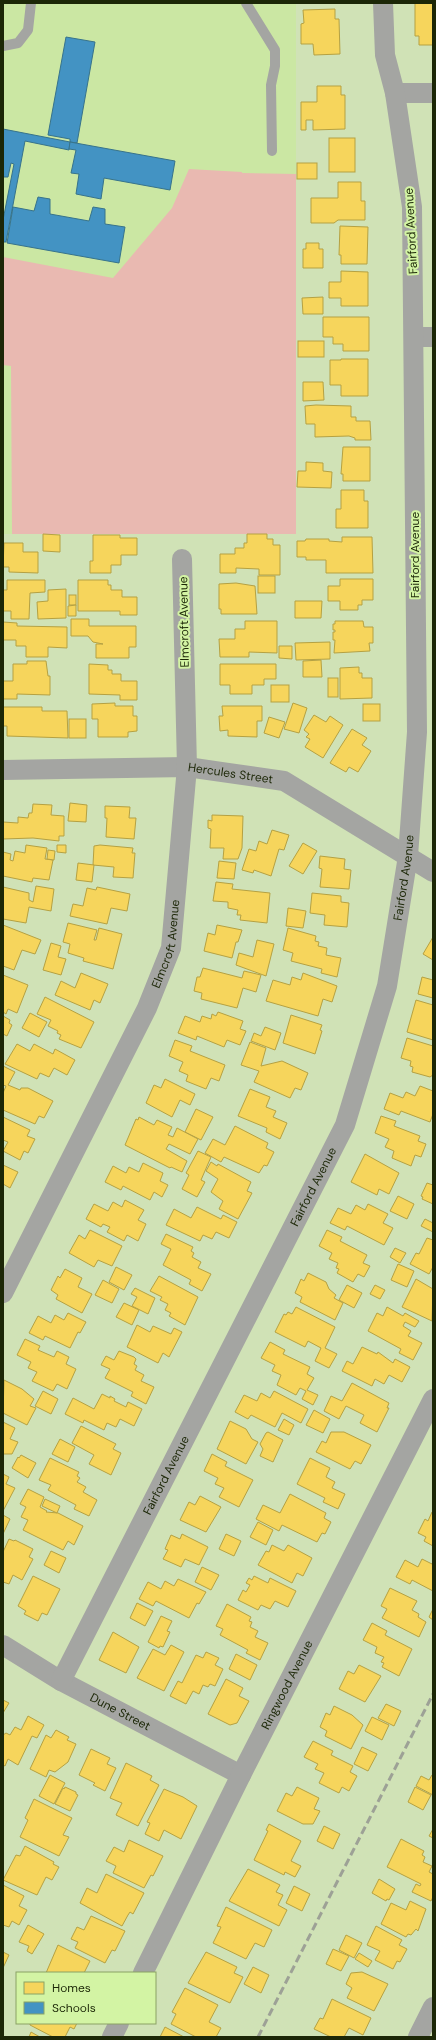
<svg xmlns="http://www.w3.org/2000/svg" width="436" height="2040" viewBox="0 0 436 2040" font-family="'DM Sans',sans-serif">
  <rect width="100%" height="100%" fill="#d0e2b6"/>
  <rect fill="#cbe7a3" x="3" y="3" width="293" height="531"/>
  <path fill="#e9b9b1" d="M189 169 242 172V173L296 174V534H12L11 366 3 365V257L113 278 172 208Z"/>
  <g fill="#f6d55c" stroke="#b5a142">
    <path d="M415 3H433V45H419V36H415Z"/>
    <path d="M335 9V19H339L340 54 314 55 313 44H301V24L304 23 303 10Z"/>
    <path d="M317 86H341V95H345V129L313 130V120H306V130H301V102H317Z"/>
    <rect x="329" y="138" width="26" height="34"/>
    <rect x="297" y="163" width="20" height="16"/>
    <path d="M338 182H361V201H365V220H338L334 223H311V198H338Z"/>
    <path d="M340 226 368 227 367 264H341V255H339Z"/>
    <path d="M306 243H319V249H323V268H303V249H306Z"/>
    <path d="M341 271 368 272V306H341V298H329V282H341Z"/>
    <path d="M323 297V314H303L302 298Z"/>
    <path d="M323 317H369V351H343V344H333V337H323Z"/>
    <rect x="298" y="341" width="26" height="16"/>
    <path d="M341 359H368V396H341V385H330V360H341Z"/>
    <path d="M303 382H323L324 400 303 401Z"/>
    <path d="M316 405 351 406V417H356V421H370L371 440H355V438L349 436 315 437V424H306L305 406Z"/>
    <path d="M343 447H370V481H343V474H341Z"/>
    <path d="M306 462 323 463V471L332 472 331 488 297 487 298 471H306Z"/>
    <path d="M341 490H364V501H368V528H336V509H341Z"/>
    <path d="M43 534 60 535V552L43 551Z"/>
    <path d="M247 534H267V539H273V545H280V575H259V569L236 568V573H220V554H235V548H244V543H247Z"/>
    <path d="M93 535H120V538H137V555H121V565H111V573H90V561H93Z"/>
    <path d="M342 537H372L373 573H326V560H306V557H297V541H305L306 539H329V541L342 542Z"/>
    <path d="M4 543H23V552H38V573L9 572V567H3Z"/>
    <rect x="258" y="576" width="17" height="17"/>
    <path d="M340 579H373V600H362V605H358V610H340V601H328V586H340Z"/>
    <path d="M7 580H45V592L30 593 29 619H11V611H3V590H7Z"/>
    <path d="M78 580H108V585H111V590H122V597H137V615H120V611H78Z"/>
    <path d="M236 583 255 586 257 614H221V609H219V584Z"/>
    <path d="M66 589V618L38 619 37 602 48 601V590Z"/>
    <rect x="69" y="595" width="7" height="10"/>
    <path d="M295 601H322L321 618H295Z"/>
    <path d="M76 605V616H68V606Z"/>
    <path d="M71 619H89V626H136V647H129V658H96V644H103L93 642 88 636H71Z"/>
    <path d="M245 621H277V653L249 652V657H220L219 639H235V629H245Z"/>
    <path d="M335 621H363L364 627H373V643H369L370 651 334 653 335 640H333V632H335V630H333V624H335Z"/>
    <path d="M3 622 17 623V626L67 627V648L48 647V657H26V646H16V640H3Z"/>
    <path d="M330 642V659L296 660 295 643Z"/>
    <path d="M279 646H292V659L279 658Z"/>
    <path d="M321 660 322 677H303V661Z"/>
    <path d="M27 661H46L48 676H50V695L17 694V699H3V681H13V664H27Z"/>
    <path d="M89 664 108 665V670H112V674H121V681H137V700H120V695L89 694Z"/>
    <path d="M220 664H276V679H264V685H252V694H230V685H220Z"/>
    <path d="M359 667V673H362V678H372V698L340 699V668Z"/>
    <rect x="328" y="678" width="10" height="19"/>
    <rect x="271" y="685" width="18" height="17"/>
    <path d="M115 703V706H133V716H137V731L128 732V737H98V719H92V704Z"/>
    <path d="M293 703 307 708 299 733 284 729Z"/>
    <rect x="363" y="704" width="17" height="17"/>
    <path d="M222 706H262V721H257V737L228 736V730L220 731 219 716H223Z"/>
    <path d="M3 707H42V711H67L68 738 7 736V726H3Z"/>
    <path d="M314 715 326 722 330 716 343 725 323 758 305 747 310 739 306 737 309 734 304 730Z"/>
    <path d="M269 717 285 722 279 738 264 733Z"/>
    <rect x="69" y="719" width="17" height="19"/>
    <path d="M352 729 367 738 362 745 371 751 358 772 349 767 346 772 330 763Z"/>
    <path d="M70 803 87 805 86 822 68 821Z"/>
    <path d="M33 804 52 805 51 815 64 816V836H59V841L33 838 3 839V822L18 823V817L28 818 29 813H32Z"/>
    <path d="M105 806 130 807 129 818H136L134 839 106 837 107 818H105Z"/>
    <path d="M212 815 243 816 242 848 238 859H223L224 848H210L211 829 208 828V820L212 821Z"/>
    <path d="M272 830 289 835 284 850 279 849 271 876 254 870 253 873 242 870 249 849 256 851 259 841 267 844Z"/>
    <path d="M303 843 317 851 303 874 289 866Z"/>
    <path d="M26 845 47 848 45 859 53 860 49 880 33 878 32 882 3 876V852L11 854 10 860 13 861 15 851 25 853Z"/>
    <path d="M57 845H66V853L57 852Z"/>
    <path d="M100 845 133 848 132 853H135L133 878 113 877 114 867 93 865 94 846Z"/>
    <path d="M48 850 55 851 54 860 47 859Z"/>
    <path d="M320 856 345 859 344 869 351 870 349 889 320 887 322 869 319 868Z"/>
    <path d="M219 861 236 863 234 879 217 878Z"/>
    <path d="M78 863 94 865 92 882 76 880Z"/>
    <path d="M216 882 233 884 232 889 270 893 267 923 240 920 241 915H237L238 910 228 908V902L213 901Z"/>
    <path d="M36 886 54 889 51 911 29 907 26 923 3 919V887L29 893V900L33 902Z"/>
    <path d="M97 887 130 894 127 911 111 908 107 924 70 916 73 904 83 906 87 888 96 890Z"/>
    <path d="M312 893 341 896V902L349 903 347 927 324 925 325 915 310 913Z"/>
    <path d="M288 908 306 911 303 928 286 926Z"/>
    <path d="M68 923 97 930 94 940H96L99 928 122 934 113 969 83 961 84 958 68 953 70 944 63 942Z"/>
    <path d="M3 925 41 940 35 954 22 950 14 970 3 966Z"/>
    <path d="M217 925 242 930 238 942H236L232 958 204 951 208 933 215 935Z"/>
    <path d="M288 928 316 936 315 941 319 942 318 946 327 948 326 955 341 958 337 977 321 973 322 969 291 961 293 953 283 950Z"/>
    <path d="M433 937V960L423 954Z"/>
    <path d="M257 940 274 944 266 976 236 965 239 953 253 957Z"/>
    <path d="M51 943 61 946 58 957 66 959 61 975 43 970Z"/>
    <path d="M203 968 242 978 244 971 261 975 256 992 243 988 237 1008 201 999 202 993 194 991 197 977H200Z"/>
    <path d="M81 973 108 984 100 1003 94 1000 90 1010 55 995 61 981 75 988Z"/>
    <path d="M303 973 337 986 332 1002 323 999 318 1016 266 1001 273 980 290 985 292 977 301 980Z"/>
    <path d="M3 975 28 985 17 1013 8 1009 6 1014 3 1012Z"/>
    <path d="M422 977 433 980V998L418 994Z"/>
    <path d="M45 997 94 1022 81 1048 59 1039 61 1035 57 1033 58 1031 48 1026 51 1020 37 1014Z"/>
    <path d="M416 1000 433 1005V1040L407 1032Z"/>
    <path d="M218 1012 243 1021 240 1029 246 1031 240 1045 227 1040 224 1047 197 1036 196 1040 178 1033 185 1016 200 1022 202 1016 211 1019 212 1014 216 1016Z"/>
    <path d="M30 1013 47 1022 39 1037 22 1028Z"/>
    <path d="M291 1015 322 1025 320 1030 322 1031 315 1054 283 1043Z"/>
    <path d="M3 1016 10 1020 9 1023 12 1025 7 1036 3 1034Z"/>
    <path d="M265 1027 281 1033 275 1050 251 1041 254 1033 261 1036Z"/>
    <path d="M407 1038 433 1046V1075L430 1077 412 1072 413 1067 410 1066 411 1061 401 1058Z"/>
    <path d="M175 1040 192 1046 190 1051 225 1065 219 1081 211 1078 206 1089 186 1081 188 1075 179 1071 183 1062 169 1056Z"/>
    <path d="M250 1042 266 1048 261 1066 282 1061 308 1073 301 1090 295 1088 290 1098 254 1082 259 1071 241 1065Z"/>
    <path d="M17 1044 30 1051 34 1044 53 1054 55 1049 75 1060 67 1075 54 1068 49 1077 40 1073 37 1079 5 1064Z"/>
    <path d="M3 1066 15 1072 8 1085 20 1090 21 1088H28L53 1101 44 1118 39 1116 35 1124 3 1110V1093L6 1086 3 1085Z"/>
    <path d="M165 1079 195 1094 190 1105 180 1100 172 1117 146 1103 154 1085 161 1088Z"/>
    <path d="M420 1086 433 1091V1114L430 1122 401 1111 399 1115 384 1109 390 1093 403 1098 406 1092 415 1096Z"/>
    <path d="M250 1089 270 1097 266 1107 276 1111 273 1117 287 1123 280 1139 266 1132 267 1128 238 1116Z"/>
    <path d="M196 1109 213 1117 201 1140 185 1132Z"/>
    <path d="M381 1116 396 1121 394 1126 420 1136 418 1141 426 1144 421 1157 415 1155 411 1166 392 1158 394 1151 385 1147 389 1139 375 1133Z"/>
    <path d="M3 1117 30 1130 27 1136 35 1139 28 1153 24 1151 20 1160 3 1151 8 1142 3 1140Z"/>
    <path d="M139 1117 154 1125 157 1120 172 1127 168 1135 173 1137 177 1128 198 1139 190 1154 169 1144 166 1149 187 1161 182 1172 171 1167 170 1168 125 1145 136 1119 138 1120Z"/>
    <path d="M235 1126 268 1143 266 1148 274 1152 267 1166 264 1165 259 1173 224 1157 221 1162 205 1153 213 1139 225 1145Z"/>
    <path d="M198 1151 211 1157 201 1180 205 1182 197 1197 182 1189 189 1175 186 1173Z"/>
    <path d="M365 1154 399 1173 389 1194 379 1189 377 1195 351 1182Z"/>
    <path d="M211 1162 217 1166 218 1164 251 1182 247 1191 252 1193 238 1219 219 1209 223 1201 211 1192 218 1179 206 1171Z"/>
    <path d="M143 1163 163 1173 160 1181 168 1185 162 1197 154 1192 150 1200 123 1186 121 1190 105 1182 113 1166 126 1173 129 1167 139 1172Z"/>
    <path d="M3 1165 18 1172 10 1188 3 1184Z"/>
    <path d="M427 1183 433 1185V1204L422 1199 423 1197 421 1196Z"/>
    <path d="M398 1196 414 1204 407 1219 390 1211Z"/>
    <path d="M125 1200 144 1210 138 1220 146 1224 138 1241 127 1235 124 1241 107 1232 110 1227 103 1224 101 1227 86 1219 94 1204 108 1211 113 1202 122 1207Z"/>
    <path d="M368 1204 388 1214 383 1223 393 1228 384 1245 347 1226 345 1230 330 1223 338 1208 351 1214 356 1205 365 1210Z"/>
    <path d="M197 1207 221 1219 223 1215 237 1222 229 1238 216 1232 212 1239 203 1235 200 1241 166 1225 174 1209 191 1218Z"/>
    <path d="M425 1219 433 1223V1232L421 1226Z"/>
    <path d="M90 1230 122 1246 112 1266 98 1260 94 1267 69 1253 79 1235 85 1239Z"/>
    <path d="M327 1230 342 1237 340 1241 367 1255 363 1263 370 1266 364 1277 358 1274 353 1282 337 1273 339 1269 336 1268 338 1263 329 1259 332 1253 319 1246Z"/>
    <path d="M166 1234 193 1247 191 1251 194 1253 192 1257 201 1262 198 1268 211 1274 202 1291 189 1284 191 1280 163 1265 171 1249 161 1244Z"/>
    <path d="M427 1238 433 1240V1267L429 1274 410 1264 416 1253 419 1254Z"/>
    <path d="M395 1248 406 1253 400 1263 390 1257Z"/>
    <path d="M398 1264 414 1271 407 1287 391 1280Z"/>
    <path d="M116 1267 132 1275 124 1290 109 1282Z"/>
    <path d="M65 1269 82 1278 78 1287 92 1294 82 1313 56 1299 58 1295 51 1290 58 1276 60 1278Z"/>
    <path d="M308 1273 326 1282 329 1289 336 1295 334 1298 343 1303 335 1320 300 1302 302 1297 295 1293 301 1279 304 1281Z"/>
    <path d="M159 1276 198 1297 185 1325 169 1316 171 1313 165 1310 168 1304 160 1300 162 1297 150 1291Z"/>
    <path d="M416 1279 433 1289 432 1321 402 1307Z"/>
    <path d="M103 1280 119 1289 112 1303 95 1295Z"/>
    <path d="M347 1285 362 1293 354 1308 339 1300Z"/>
    <path d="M375 1285 385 1290 380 1299 370 1294Z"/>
    <path d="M135 1288 155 1298 148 1314 132 1306 137 1297 131 1294Z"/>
    <path d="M124 1303 139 1310 132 1325 116 1317Z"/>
    <path d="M296 1307 335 1327 325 1348 337 1354 329 1368 315 1361 321 1348 308 1341 305 1347 275 1332 284 1314 286 1315 288 1312 292 1314Z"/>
    <path d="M387 1307 403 1316 405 1313 419 1321 415 1327 405 1322 403 1326 411 1331 408 1336 422 1343 413 1360 399 1353 401 1349 368 1331 377 1313 383 1316Z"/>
    <path d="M68 1313 86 1322 80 1333 78 1332 70 1348 45 1336 43 1340 29 1333 38 1316 51 1323 55 1315 64 1320Z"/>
    <path d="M137 1325 150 1332 153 1326 171 1334 174 1328 182 1332 169 1357 163 1353 158 1363 127 1347Z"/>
    <path d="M25 1339 40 1346 38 1350 54 1357 57 1351 69 1357 66 1364 76 1369 67 1389 57 1384 53 1391 32 1381 37 1372 28 1368 31 1362 17 1355Z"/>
    <path d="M270 1342 285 1350 283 1354 310 1367 307 1374 314 1378 307 1390 318 1395 313 1405 302 1399 306 1391 300 1388 296 1395 277 1385 281 1375 272 1371 275 1365 261 1358Z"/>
    <path d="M362 1347 377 1354 378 1352 393 1363 395 1359 410 1367 402 1382 389 1375 384 1384 375 1379 372 1386 342 1371 347 1361 353 1364Z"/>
    <path d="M119 1351 134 1357 136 1359 134 1364 137 1366 135 1370 144 1375 141 1381 154 1387 146 1404 131 1396 133 1392 105 1378 110 1369 101 1365 106 1356 114 1360Z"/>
    <path d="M4 1380 22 1389 34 1399 30 1406 36 1408 27 1425 3 1413Z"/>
    <path d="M352 1383 389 1403 387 1408H389L377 1432 360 1423 364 1415 346 1406 339 1419 324 1411 331 1396 342 1401Z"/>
    <path d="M43 1391 58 1399 51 1414 35 1406Z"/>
    <path d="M274 1391 308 1409 301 1423 282 1413 275 1427 251 1415 248 1419 235 1412 244 1395 257 1401 261 1393 270 1398Z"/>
    <path d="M102 1394 110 1398V1396L115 1399 114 1401 126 1407 128 1402 142 1409 134 1426 120 1419 116 1427 107 1423 104 1430 84 1420 83 1423 65 1414 73 1398 94 1409Z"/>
    <path d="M314 1410 330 1419 323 1433 306 1425Z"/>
    <path d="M284 1419 294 1425 289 1435 278 1430Z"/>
    <path d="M230 1421 246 1429 252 1439 258 1442 246 1464 217 1449Z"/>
    <path d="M3 1422 15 1428 10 1439 18 1442 12 1454H3Z"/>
    <path d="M81 1426 116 1444 113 1449 121 1453 111 1475 89 1464 94 1455 72 1443Z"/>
    <path d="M268 1432 283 1440 273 1462 260 1456 263 1449 260 1444 266 1433Z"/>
    <path d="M331 1432H344L371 1445 361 1464 355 1461 350 1469 316 1452 322 1441 326 1443Z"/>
    <path d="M60 1439 75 1447 68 1462 52 1454Z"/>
    <path d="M212 1454 227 1462 225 1466 253 1480 239 1507 219 1497 224 1488 215 1484 218 1478 204 1471Z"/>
    <path d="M21 1455 36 1463 28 1478 12 1468 18 1457 19 1458Z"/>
    <path d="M50 1458 79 1472 77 1476 80 1478 77 1482 86 1487 83 1492 97 1500 89 1516 74 1509 76 1505 48 1490 51 1485 39 1480Z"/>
    <path d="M310 1458 330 1468 326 1477 335 1482 332 1488 345 1494 338 1509 323 1502 325 1498 297 1484Z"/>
    <path d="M3 1474 9 1477 6 1484 15 1488 3 1511Z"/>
    <path d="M28 1489 44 1497 40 1507 47 1511 46 1512 58 1513 83 1526 74 1545 68 1541 63 1550 23 1530 28 1520 21 1517 26 1507 20 1504Z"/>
    <path d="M290 1494 326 1513 324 1518 331 1522 325 1534 322 1533 317 1542 282 1525 279 1531 256 1519 263 1505 280 1513Z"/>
    <path d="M200 1496 221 1507 206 1532 180 1520 189 1502 195 1505Z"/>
    <path d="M45 1499 60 1506 57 1513 42 1506Z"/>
    <path d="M432 1512H433V1546L424 1541 426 1537 418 1533 425 1519 428 1521Z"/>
    <path d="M3 1515 10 1519 3 1534Z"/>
    <path d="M258 1522 273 1530 266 1545 250 1537Z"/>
    <path d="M182 1534 208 1547 199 1565 185 1559 181 1567 163 1559 168 1550 165 1549 171 1535 180 1539Z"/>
    <path d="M226 1534 241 1541 234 1556 219 1549Z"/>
    <path d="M9 1539 14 1541 15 1540 33 1549 29 1557 33 1559 22 1580 13 1575 9 1584 3 1582V1552Z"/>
    <path d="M272 1545 284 1551 288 1545 312 1558 303 1576 297 1573 292 1583 258 1565 266 1551 269 1552Z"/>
    <path d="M51 1551 66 1558 59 1573 44 1565Z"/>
    <path d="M422 1559 432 1564 433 1561V1591L412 1580 410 1584 396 1577 405 1560 418 1567Z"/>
    <path d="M202 1567 219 1575 211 1590 195 1582Z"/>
    <path d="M33 1576 60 1589 47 1615 42 1613 38 1621 24 1614 26 1611 18 1606Z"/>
    <path d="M254 1576 268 1583 270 1578 296 1591 288 1607 275 1601 270 1609 261 1605 258 1610 238 1600 243 1590 246 1592 250 1585 246 1583 249 1578 252 1580Z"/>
    <path d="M178 1579 206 1592 199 1604 197 1603 189 1618 156 1601 153 1606 139 1599 148 1582 161 1589 165 1581 174 1586Z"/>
    <path d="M390 1588 417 1601 412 1610 419 1614 418 1617 426 1622 419 1637 382 1618 387 1609 381 1606Z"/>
    <path d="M137 1603 153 1611 145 1626 130 1618Z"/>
    <path d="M227 1604 251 1617 249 1621 252 1622 250 1627 258 1631 255 1637 268 1643 260 1660 246 1653 248 1650 220 1635 223 1629 216 1626Z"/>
    <path d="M433 1609V1620L429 1617Z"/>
    <path d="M161 1616 172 1621 167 1631 170 1632 163 1647 160 1646 159 1648 148 1642Z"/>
    <path d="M372 1623 387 1631 385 1635 412 1649 399 1676 382 1667 384 1663 381 1662 384 1657 375 1653 377 1647 363 1640Z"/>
    <path d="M113 1632 139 1647 126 1673 99 1660Z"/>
    <path d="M171 1645 184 1652 164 1691 137 1678 153 1649 165 1655Z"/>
    <path d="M206 1652 219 1658 215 1665 223 1669 215 1686 210 1684 208 1687 203 1685 199 1694 193 1691 186 1704 170 1696 178 1681 182 1683 196 1655 203 1658Z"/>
    <path d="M236 1654 257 1665 250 1680 229 1669Z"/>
    <path d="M359 1665 381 1676 365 1702 339 1689 348 1671 354 1674Z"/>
    <path d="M226 1679 243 1688 239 1696 249 1701 237 1723 230 1725 208 1714Z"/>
    <path d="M3 1700 9 1703 3 1713Z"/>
    <path d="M386 1704 401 1711 394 1726 378 1718Z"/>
    <path d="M334 1706 352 1715 363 1725 351 1749 325 1736 327 1731 320 1727 326 1713 330 1715Z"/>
    <path d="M28 1716 44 1725 37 1738 32 1736 18 1765 8 1759 5 1766 3 1765V1735L6 1733 10 1735 15 1727 21 1730Z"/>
    <path d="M372 1717 389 1725 382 1740 365 1731Z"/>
    <path d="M56 1730 69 1737 67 1740 76 1744 68 1762 55 1772 49 1770 46 1777 30 1769 46 1735 51 1738Z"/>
    <path d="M313 1741 333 1751 331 1755 353 1766 350 1772 357 1776 349 1791 342 1787 339 1793 319 1783 324 1773 315 1769 318 1764 304 1757Z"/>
    <path d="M362 1747 377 1754 368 1771 354 1764Z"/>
    <path d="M91 1749 110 1758 107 1764 116 1768 105 1791 93 1785 95 1783 79 1775Z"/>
    <path d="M126 1763 152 1776 150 1780 159 1785 138 1826 116 1815 122 1803 110 1798Z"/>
    <path d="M50 1775 65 1783 54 1804 39 1796Z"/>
    <path d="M432 1775 433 1776V1795L416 1786 421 1776 429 1780Z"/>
    <path d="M65 1787 76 1792V1794L78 1795 70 1811 55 1804 63 1788 64 1789Z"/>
    <path d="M297 1787 319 1798 314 1809 320 1811 313 1824H303L277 1811 286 1793 292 1796Z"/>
    <path d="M415 1787 431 1795 423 1810 408 1802Z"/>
    <path d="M164 1789 183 1797 197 1806 181 1839 164 1830 159 1841 145 1834 150 1823 147 1822Z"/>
    <path d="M34 1799 72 1818 63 1835 69 1837 59 1856 20 1837 28 1820 25 1818Z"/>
    <path d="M269 1824 301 1841 291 1861 301 1866 295 1877 285 1872 284 1875 254 1860 268 1831 266 1830Z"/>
    <path d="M324 1826 340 1834 333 1849 317 1841Z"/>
    <path d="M433 1829V1838L429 1836Z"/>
    <path d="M401 1839 424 1851 422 1855 425 1857 423 1862 432 1866 429 1872 433 1874V1897L431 1901 412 1892 416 1884 420 1886 421 1884 387 1867Z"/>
    <path d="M129 1840 163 1856 153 1876 151 1875 144 1888 113 1873 116 1866 106 1861 114 1847 124 1852Z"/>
    <path d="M25 1846 54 1862 53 1864 59 1867 52 1880 46 1877 37 1895 3 1880 16 1855 20 1856Z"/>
    <path d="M248 1869 280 1885 276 1892 283 1895 278 1905 287 1910 279 1926 229 1901Z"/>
    <path d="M106 1874 144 1893 133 1914 130 1912 128 1915 122 1926 80 1903 87 1888 97 1893Z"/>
    <path d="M379 1879 395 1889 389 1900 387 1899 386 1901 372 1893Z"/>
    <path d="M3 1885 24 1896 19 1906 27 1910 19 1925 12 1921 9 1927 3 1925Z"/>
    <path d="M294 1886 310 1894 302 1911 286 1903Z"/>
    <path d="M410 1901 426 1909 418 1931 416 1929 411 1935 408 1934 406 1937 381 1924 391 1903 406 1910Z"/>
    <path d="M226 1907 272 1930 264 1947 255 1943 246 1959 213 1943 221 1927 217 1926Z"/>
    <path d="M91 1916 125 1931 115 1951 112 1950 105 1963 75 1948 78 1942 71 1939 77 1927 84 1930Z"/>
    <path d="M28 1925 44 1934 32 1954 27 1951 29 1946 19 1942Z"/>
    <path d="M376 1926 402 1940 399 1945 407 1949 400 1962 397 1961 393 1969 375 1960 380 1951 367 1945Z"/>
    <path d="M346 1935 362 1943 354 1958 339 1950Z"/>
    <path d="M58 1945 90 1961 84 1973H46Z"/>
    <path d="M333 1949 349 1956 341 1971 326 1964Z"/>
    <path d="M3 1952 9 1955 3 1968Z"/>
    <path d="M206 1952 237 1967 234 1973 243 1977 230 2003 188 1983Z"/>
    <path d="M359 1953 372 1961 368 1967 355 1959Z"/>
    <path d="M253 1967 269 1975 261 1993 244 1984Z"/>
    <path d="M362 1972 388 1984 374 2011 347 1998 352 1988 346 1984 351 1973Z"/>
    <path d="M185 1988 218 2005 209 2022 221 2028 216 2037H196L171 2024 176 2014 172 2012Z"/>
    <path d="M332 1999 371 2018 363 2035 349 2028 344 2037H331L314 2029 320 2018 323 2019Z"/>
    <path d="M30 2023H77L74 2029 70 2027 65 2037H53L30 2025Z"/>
    <path d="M165 2027 184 2037H160Z"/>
    <path d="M31 2032 40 2037H29Z"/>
  </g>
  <g fill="#4393c3" stroke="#37738b">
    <path d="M66 37 95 42 77 143 70 142V139L48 135Z"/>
    <path d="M3 129 70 142 69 150 25 141 6 242H3V220L14 164 11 163 8 177H3Z"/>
    <path d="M70 142 175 161 170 190 104 178 101 199 76 194 79 174 71 173 76 150 69 149Z"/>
    <path d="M38 197 50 199V214L89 221 93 207 105 209V224L125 227 119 263 7 243 13 207 34 211Z"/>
  </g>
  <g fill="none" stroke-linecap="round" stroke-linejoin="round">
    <g stroke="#a4a5a2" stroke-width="10">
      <path d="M246 3 275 50V66L271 85 272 151"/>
      <path d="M3 46 18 43 28 30 31 3"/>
    </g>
    <g stroke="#a4a5a2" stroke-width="20">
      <path d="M395 93H433"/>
      <path d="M414 337H433"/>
      <path id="s1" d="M3 770 187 767 284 781 433 872"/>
      <path id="s2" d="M3 1293 147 1008 171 948 187 767 182 559"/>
      <path id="s3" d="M3 1645 61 1681 241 1775"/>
      <path id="s4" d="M61 1681 345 1125 387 986 408 856 417 732 412 207 395 93 385 55 383 3"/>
      <path id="s5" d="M143 1973 241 1775 433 1399"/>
      <path d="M112 2037 119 2023"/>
      <path d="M418 2037 433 2007"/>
    </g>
    <path stroke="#9da196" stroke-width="3" stroke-dasharray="8 4" stroke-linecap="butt" d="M258 2037 433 1694"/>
  </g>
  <g text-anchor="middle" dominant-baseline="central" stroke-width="4" stroke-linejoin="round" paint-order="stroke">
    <g font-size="12" fill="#1c2707" stroke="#d3f4a4">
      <text transform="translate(411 231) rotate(-93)">Fairford Avenue</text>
      <text transform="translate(415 555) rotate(-90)">Fairford Avenue</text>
      <text transform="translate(184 622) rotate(-91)">Elmcroft Avenue</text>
      <text stroke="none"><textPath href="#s1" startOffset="228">Hercules Street</textPath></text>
      <text stroke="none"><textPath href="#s4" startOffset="879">Fairford Avenue</textPath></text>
      <text stroke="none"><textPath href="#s2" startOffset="387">Elmcroft Avenue</textPath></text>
      <text stroke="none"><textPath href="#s4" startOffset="555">Fairford Avenue</textPath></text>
      <text stroke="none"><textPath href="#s4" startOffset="231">Fairford Avenue</textPath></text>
      <text stroke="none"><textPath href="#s5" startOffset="322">Ringwood Avenue</textPath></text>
      <text stroke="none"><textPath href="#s3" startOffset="135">Dune Street</textPath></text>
    </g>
  </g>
  <rect width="436" height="2040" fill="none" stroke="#1c2707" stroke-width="8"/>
  <rect x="16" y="1972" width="140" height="52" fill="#d3f4a4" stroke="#8aa265"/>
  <rect x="24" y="1982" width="20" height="12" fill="#f6d55c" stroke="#8aa265"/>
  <text x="52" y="1992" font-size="12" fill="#1c2707">Homes</text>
  <rect x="24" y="2002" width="20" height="12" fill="#4393c3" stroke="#8aa265"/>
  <text x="52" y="2012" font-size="12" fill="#1c2707">Schools</text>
</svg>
